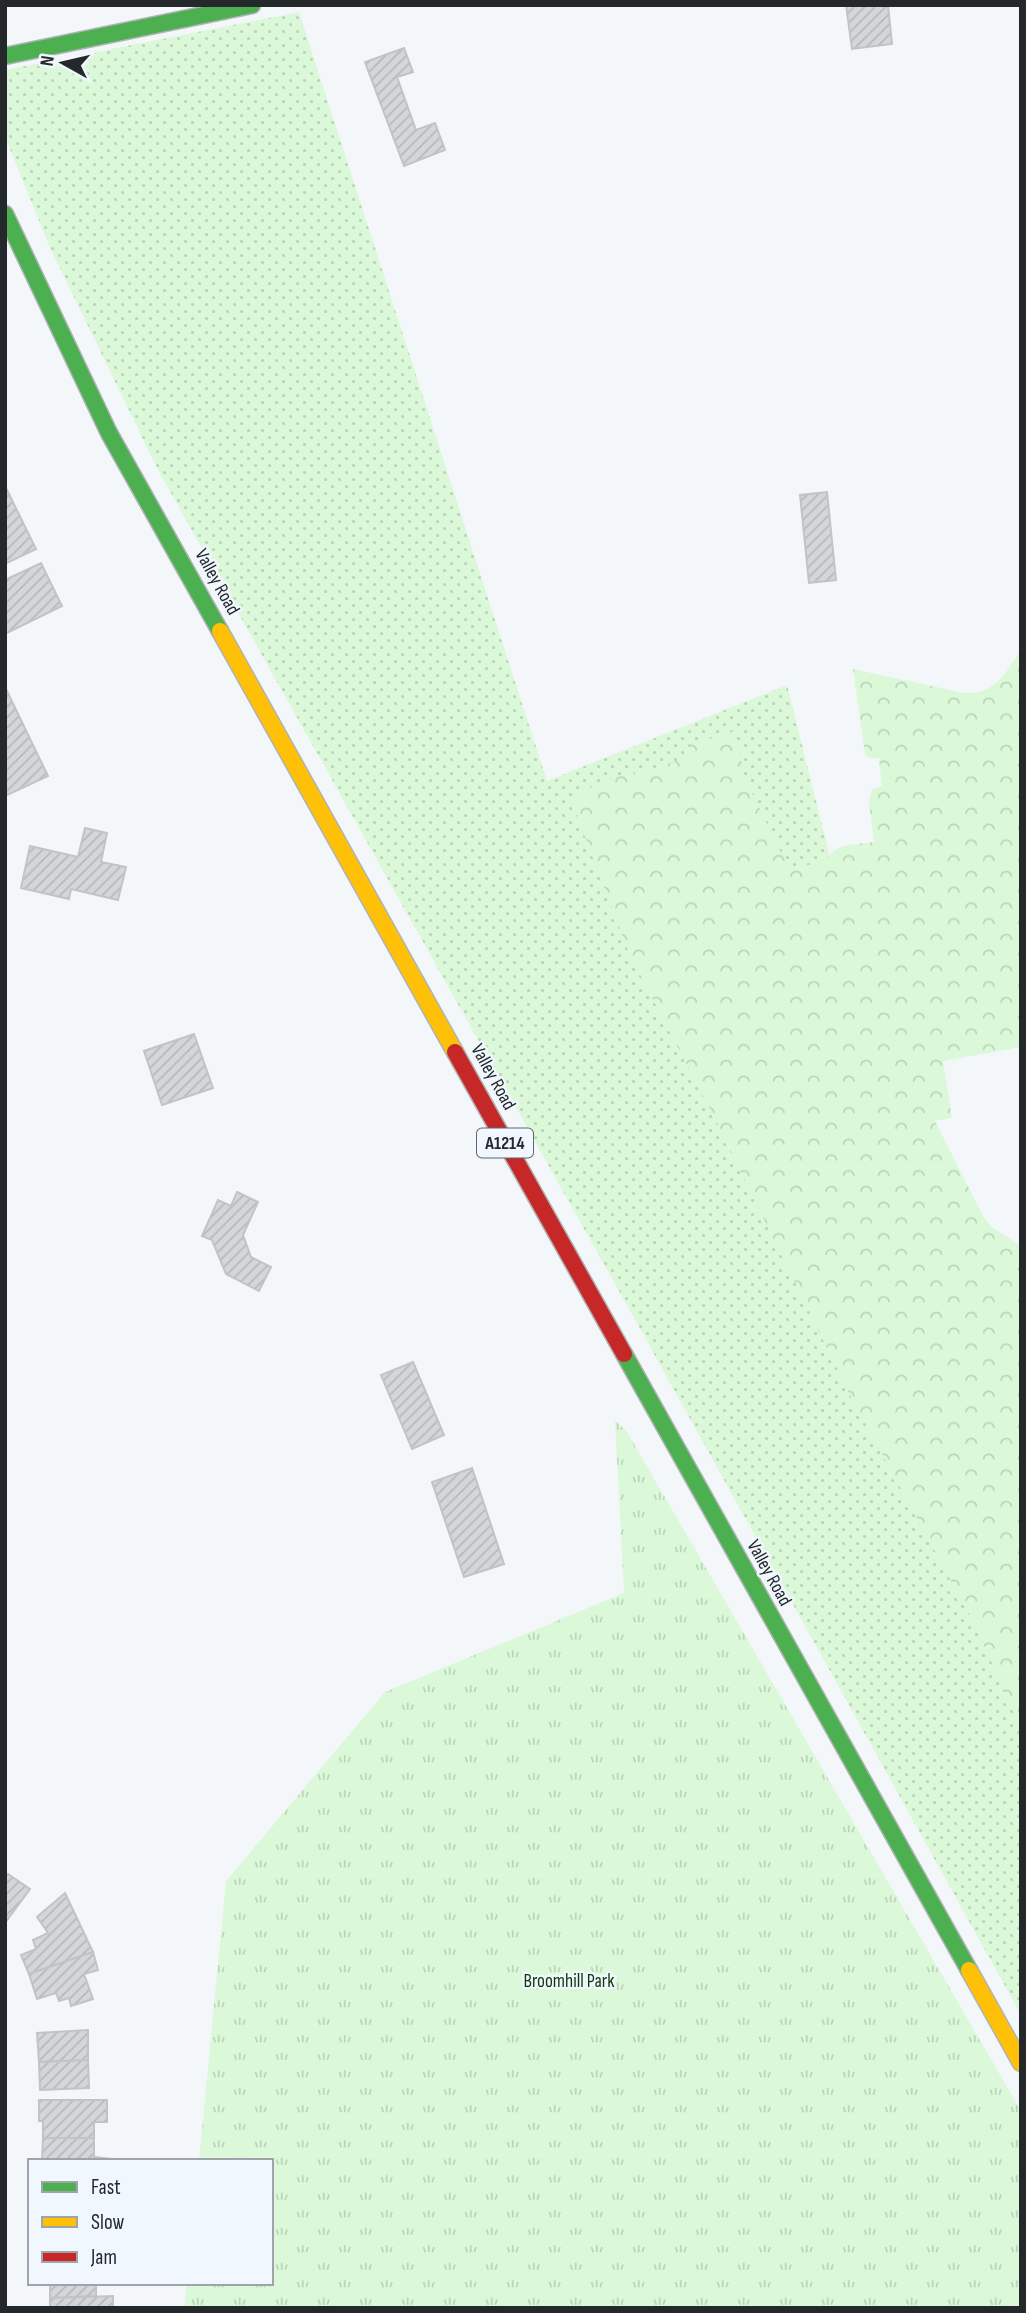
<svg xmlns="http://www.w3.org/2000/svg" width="1026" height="2313" viewBox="0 0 1026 2313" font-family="'Sofia Sans Condensed',sans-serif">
  <defs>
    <pattern id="grass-dots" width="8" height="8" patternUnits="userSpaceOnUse" patternTransform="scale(1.75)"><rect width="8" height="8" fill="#dbf8d9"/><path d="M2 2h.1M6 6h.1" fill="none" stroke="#bcd5ba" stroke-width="1.8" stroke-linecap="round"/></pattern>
    <pattern id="forest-crowns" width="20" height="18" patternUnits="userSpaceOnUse" patternTransform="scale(1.75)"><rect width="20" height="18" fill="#dbf8d9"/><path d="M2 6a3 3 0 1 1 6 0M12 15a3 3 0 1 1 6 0" fill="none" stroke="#bcd5ba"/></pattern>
    <pattern id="park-tufts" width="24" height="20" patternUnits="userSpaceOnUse" patternTransform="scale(1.75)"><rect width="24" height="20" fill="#dbf8d9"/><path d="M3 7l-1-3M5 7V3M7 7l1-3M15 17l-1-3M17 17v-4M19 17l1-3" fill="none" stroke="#bcd5ba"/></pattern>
    <pattern id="building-hatch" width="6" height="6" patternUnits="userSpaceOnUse" patternTransform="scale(1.75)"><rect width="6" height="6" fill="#d4d7da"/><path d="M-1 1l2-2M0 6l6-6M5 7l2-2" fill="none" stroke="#b6b9bb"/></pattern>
  </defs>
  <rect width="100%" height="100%" fill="#f4f7fa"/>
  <path fill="url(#grass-dots)" d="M299 12 547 781 787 685 891 1100 1021 1264V2015L633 1316 158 470 51 250 14 159 5 136V70Z"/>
  <path fill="url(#forest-crowns)" d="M1021 650V1047L943 1061 952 1118 935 1121 987 1224 1021 1246V1729L975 1625 851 1397 715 1119 629 953 572 803 577 793 633 771 634 775 692 756 689 745 735 731 745 778 789 869 827 861C834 842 856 845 874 842L869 801 872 789 882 786 879 758H869L865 754 853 669 964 693C995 695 1006 672 1021 650Z"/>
  <path fill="url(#park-tufts)" d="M615 1420 627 1432 1021 2111V2308H184L187 2283H271V2161H199L226 1881 385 1692 624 1593Z"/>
  <g fill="url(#building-hatch)" stroke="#c1c4c7" stroke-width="2">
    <path d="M846 5H888L892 44 852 49Z"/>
    <path d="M404 48 413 72 397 77 416 130 435 123 445 150 404 166 365 62Z"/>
    <path d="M5 486 36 549 5 564Z"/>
    <path d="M827 492 836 580 809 583 800 495Z"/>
    <path d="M41 563 62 606 5 634V580Z"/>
    <path d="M5 687 48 776 5 796Z"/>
    <path d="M85 828 107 833 101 862 126 867 118 900 71 889 69 899 21 888 30 846 78 857Z"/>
    <path d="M194 1034 213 1088 162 1105 144 1051Z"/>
    <path d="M237 1192 258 1202 243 1235 251 1257 271 1267 259 1291 226 1274 212 1240 202 1236 218 1200 231 1206Z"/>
    <path d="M413 1362 444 1435 412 1449 381 1375Z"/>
    <path d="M472 1468 504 1564 464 1577 432 1482Z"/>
    <path d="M8 1874 30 1889 5 1923V1877Z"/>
    <path d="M65 1893 93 1952 29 1974 21 1955 36 1949 33 1940 48 1933 37 1917Z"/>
    <path d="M93 1952 98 1970 84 1974 93 1999 71 2006 69 1998 59 2001 56 1993 37 1999 29 1974Z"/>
    <path d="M88 2030V2060L39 2062 37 2033Z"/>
    <path d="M88 2060 89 2088 40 2090 39 2062Z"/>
    <path d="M39 2100H107V2122H94V2138H43V2121H39Z"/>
    <path d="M43 2138H94V2157L132 2161H42Z"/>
    <path d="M50 2283H96V2296L50 2298Z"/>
    <path d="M113 2296V2307L50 2308V2298Z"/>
  </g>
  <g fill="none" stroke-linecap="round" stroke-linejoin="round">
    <defs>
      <g id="fast">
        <path d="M5 56 252 5"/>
        <path d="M5 214 109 433 220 631"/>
        <path d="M624 1354 969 1970"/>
      </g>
      <g id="slow">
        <path d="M220 631 455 1052"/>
        <path d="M969 1970 1021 2063"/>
      </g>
      <path id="jam" d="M455 1052 624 1354"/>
    </defs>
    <use href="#fast" stroke="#b0b3b6" stroke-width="19"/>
    <use href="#slow" stroke="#b0b3b6" stroke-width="19"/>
    <use href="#jam" stroke="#b0b3b6" stroke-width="19"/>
    <use href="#fast" stroke="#4caf50" stroke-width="16"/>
    <use href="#slow" stroke="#ffc107" stroke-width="16"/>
    <use href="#jam" stroke="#c62828" stroke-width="16"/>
  </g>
  <g text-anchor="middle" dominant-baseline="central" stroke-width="5" stroke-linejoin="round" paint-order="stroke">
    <rect fill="#f0f7fe" stroke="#61666a" stroke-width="2" x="477" y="1128.5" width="56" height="29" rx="5"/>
    <g font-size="18" font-weight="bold" fill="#24282b">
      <text x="505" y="1143">A1214</text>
    </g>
    <g font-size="19" fill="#24282b" stroke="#f0f7fe">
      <text transform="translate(217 582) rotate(61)">Valley Road</text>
      <text transform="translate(493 1077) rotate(61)">Valley Road</text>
      <text transform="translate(769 1573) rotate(61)">Valley Road</text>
    </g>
    <g font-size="19" fill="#0c3905" stroke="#f0f7fe">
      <text x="569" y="1981">Broomhill Park</text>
    </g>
  </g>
  <rect width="1026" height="2313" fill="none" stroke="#24282b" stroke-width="14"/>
  <rect x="28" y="2159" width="245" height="126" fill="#f0f7fe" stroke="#9ea4aa" stroke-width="2"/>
  <rect x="42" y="2182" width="35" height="10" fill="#4caf50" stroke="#9ea4aa" stroke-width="2"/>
  <text x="91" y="2194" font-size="21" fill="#24282b">Fast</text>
  <rect x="42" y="2217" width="35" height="10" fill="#ffc107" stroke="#9ea4aa" stroke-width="2"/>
  <text x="91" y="2229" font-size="21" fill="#24282b">Slow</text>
  <rect x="42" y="2252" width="35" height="10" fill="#c62828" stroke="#9ea4aa" stroke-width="2"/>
  <text x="91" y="2264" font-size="21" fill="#24282b">Jam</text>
  <g transform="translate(63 63) rotate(278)" stroke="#f0f7fe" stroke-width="5" paint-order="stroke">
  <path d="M0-5L12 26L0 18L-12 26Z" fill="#24282b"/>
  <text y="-10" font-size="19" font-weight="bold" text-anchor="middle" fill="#24282b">N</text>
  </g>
</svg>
